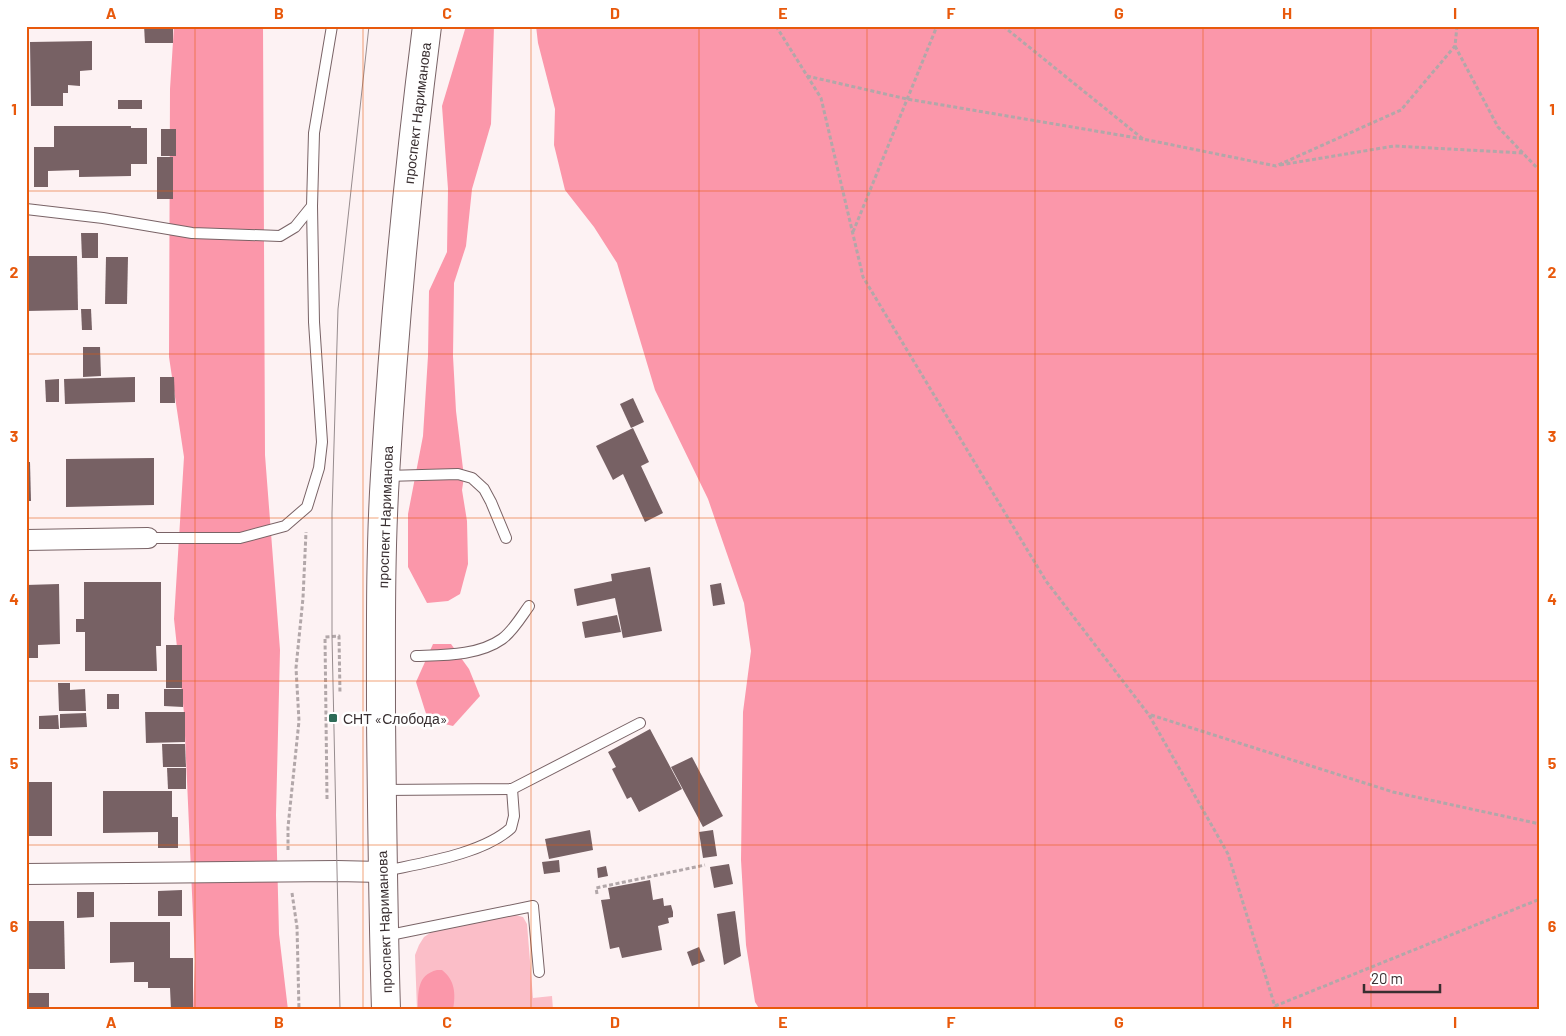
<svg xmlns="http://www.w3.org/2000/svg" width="1566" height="1036" viewBox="0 0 1566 1036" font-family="Barlow,sans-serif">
  <rect width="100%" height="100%" fill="#fdf2f3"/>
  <path fill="#fbbec8" d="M512 914 523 917 527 924 533 998 552 996 553 1010H417L415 955 419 945 424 937 436 929Z"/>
  <g fill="#fb97aa">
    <path d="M174 26H263L265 455 280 650 276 815 279 934 288 1010H193L195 961 184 713 174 619 184 457 169 357 170 89Z"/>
    <path d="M466 26H494L491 124 472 189 466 246 454 283 453 356 456 411 464 477 462 490 467 521 468 564 460 594 448 601 427 603 408 567V514L423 436 428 356 429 291 447 252 448 189 442 106Z"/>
    <path d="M536 26H1540V1010H760L755 1002 746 945 741 860 743 712 751 651 744 603 708 499 655 390 617 263 594 227 565 190 554 145 555 109 538 43Z"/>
    <path d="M433 644H451L469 669 480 696 453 726 428 720 416 682Z"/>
    <path d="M437 970H442C455 980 456 994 453 1010H418C418 992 417 975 437 970Z"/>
  </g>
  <g fill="#776164">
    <path d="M144 26H173V43H145Z"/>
    <path d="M92 41V70L80 71V86L68 85V93H63V106H31L30 42Z"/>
    <rect x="118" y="100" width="24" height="9"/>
    <path d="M54 126H131V128H147V164H131V176L79 177V170L48 171V187H34V147H54Z"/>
    <rect x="161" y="129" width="15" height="27"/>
    <rect x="157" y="157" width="16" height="42"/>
    <path d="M81 233H98V258H82Z"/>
    <path d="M26 256H77L78 310 26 311Z"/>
    <path d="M106 257H128L127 304H105Z"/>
    <path d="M81 309H91L92 330H82Z"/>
    <path d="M83 347H100L101 376 83 377Z"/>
    <path d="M135 377V402L65 404 64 379Z"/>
    <path d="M160 377H174L175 403H160Z"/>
    <path d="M59 379V402H46L45 380Z"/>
    <path d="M633 398 644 422 631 428 620 404Z"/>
    <path d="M633 428 649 462 641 466 663 513 645 522 623 474 613 480 596 446Z"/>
    <path d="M154 458V505L66 507V459Z"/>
    <path d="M26 462H30L31 501H26Z"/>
    <path d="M650 567 662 631 623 638 615 598 577 606 574 589 612 581 611 574Z"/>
    <path d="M84 582H161V646H156L157 671H85V632H76V619H84Z"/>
    <path d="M721 583 725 604 713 606 710 585Z"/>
    <path d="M59 584 60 644 38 645V658H26V585Z"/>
    <path d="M617 615 621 632 585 638 582 622Z"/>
    <rect x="166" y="645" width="16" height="43"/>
    <path d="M58 683H70V690L85 689 86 711H59Z"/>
    <path d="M164 689H183V707L164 706Z"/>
    <rect x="107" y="694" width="12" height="15"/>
    <path d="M145 712H185V742L146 743Z"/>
    <path d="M86 713 87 727 60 728V714Z"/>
    <path d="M58 715 59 729H39V716Z"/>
    <path d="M650 729 682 789 639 812 631 797 627 799 612 769 616 767 608 752Z"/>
    <path d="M162 744H185L186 767H163Z"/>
    <path d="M692 757 723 816 703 827 671 767Z"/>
    <path d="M167 768H186V789H168Z"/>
    <rect x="26" y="782" width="26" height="54"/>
    <path d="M103 791H172V817H178V848H158V832L103 833Z"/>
    <path d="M590 830 593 850 549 859 545 839Z"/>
    <path d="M713 830 717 856 703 858 699 832Z"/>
    <path d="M559 860 560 872 544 874 542 862Z"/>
    <path d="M729 864 733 884 714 888 710 867Z"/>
    <path d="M606 866 608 876 598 878 597 868Z"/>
    <path d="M650 880 653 900 663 898 664 906 671 905 673 912V917L668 918 669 923 658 926 662 950 622 958 619 947 610 949 601 900 610 899 608 888Z"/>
    <path d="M182 890V916H158V891Z"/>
    <path d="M77 892H94V917L77 918Z"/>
    <path d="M735 911 741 956 724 965 717 914Z"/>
    <path d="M26 921H64L65 969H26Z"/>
    <path d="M110 922H170V958H193V1010H171L170 988H148V982H134V962L110 963Z"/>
    <path d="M699 947 705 961 692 966 687 952Z"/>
    <rect x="26" y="993" width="23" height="17"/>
  </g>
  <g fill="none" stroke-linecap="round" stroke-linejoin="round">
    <defs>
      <g id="lane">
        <path d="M26 209 103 218 192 233 280 236 295 227 312 206 314 133 332 26"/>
        <path d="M386 476 458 474 472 478 484 489 491 502 506 538"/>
        <path d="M148 538H240L285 526 307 507 319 468 322 442 314 322 312 206"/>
        <path d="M416 656C443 655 478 656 502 639 513 631 521 617 529 606"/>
        <path d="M382 790 512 789 640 723"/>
        <path d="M385 871C422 863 483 854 511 828L514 816 512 789"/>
        <path d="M385 936 533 906 539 972"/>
      </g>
      <g id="street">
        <path d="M26 540 148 538"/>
        <path d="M26 874 337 871 381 872"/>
      </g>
      <path id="primary" d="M386 1010C383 912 382 815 381 718 381 637 380 556 385 475 394 325 408 175 427 26"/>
    </defs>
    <use href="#lane" stroke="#796366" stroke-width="12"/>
    <use href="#street" stroke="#796366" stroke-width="22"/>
    <use href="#primary" stroke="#796366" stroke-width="30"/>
    <g stroke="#b2a7a9" stroke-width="3" stroke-dasharray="4 2.5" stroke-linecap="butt">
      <path d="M776 26 821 98 863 277 1046 581 1149 715 1228 854 1276 1010"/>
      <path d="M1003 26 1143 139 1276 166 1401 110 1455 46 1457 26"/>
      <path d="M1455 46 1498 127 1540 171"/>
      <path d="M807 76 907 99 1143 139"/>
      <path d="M1280 165 1394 146 1523 153"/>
      <path d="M853 232 937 26"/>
      <path d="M1151 715 1393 792 1540 824"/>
      <path d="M327 799 325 637 339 636 340 694"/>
      <path d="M288 850V827L299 721 296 668 303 598 306 532"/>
      <path d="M292 893 297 927 299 1010"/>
      <path d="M597 894 596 888 705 865"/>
      <path d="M1275 1006 1540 899"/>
    </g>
    <use href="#lane" stroke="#fff" stroke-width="10"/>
    <use href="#street" stroke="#fff" stroke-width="20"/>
    <use href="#primary" stroke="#fff" stroke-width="28"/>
    <path stroke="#978c8e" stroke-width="1" d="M340 1010 332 636V513L338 309 369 26"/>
  </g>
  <path fill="none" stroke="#e8590c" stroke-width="1" stroke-opacity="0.55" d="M195 26V1010M363 26V1010M531 26V1010M699 26V1010M867 26V1010M1035 26V1010M1203 26V1010M1371 26V1010M26 191H1540M26 354H1540M26 518H1540M26 681H1540M26 845H1540"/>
  <rect fill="#2d6a56" stroke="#fff" stroke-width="2" x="328" y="713" width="10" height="10" rx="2.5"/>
  <g text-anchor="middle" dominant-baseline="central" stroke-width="5" stroke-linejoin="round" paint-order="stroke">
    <g font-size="14" fill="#382e30" stroke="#fff">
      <text transform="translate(417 113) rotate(-83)">проспект Нариманова</text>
      <text transform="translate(385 517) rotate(-88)">проспект Нариманова</text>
      <text transform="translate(384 922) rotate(-92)">проспект Нариманова</text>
    </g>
    <g font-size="14" fill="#382e30" stroke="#fff" text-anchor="start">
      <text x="343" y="718">СНТ «Слобода»</text>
    </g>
  </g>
  <rect width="1566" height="1036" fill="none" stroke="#ffffff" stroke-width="55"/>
  <path d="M1364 984v8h76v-8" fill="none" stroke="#382e30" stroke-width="2.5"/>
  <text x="1371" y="984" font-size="15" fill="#382e30" stroke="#ffffff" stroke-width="4" paint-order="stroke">20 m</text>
  <rect x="28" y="28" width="1510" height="980" fill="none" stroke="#e8590c" stroke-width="2"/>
  <g font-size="16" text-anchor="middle" font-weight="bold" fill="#e8590c">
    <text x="111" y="19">A</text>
    <text x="279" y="19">B</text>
    <text x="447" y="19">C</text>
    <text x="615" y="19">D</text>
    <text x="783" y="19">E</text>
    <text x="951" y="19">F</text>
    <text x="1119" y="19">G</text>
    <text x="1287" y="19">H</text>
    <text x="1455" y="19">I</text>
    <text x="14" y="115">1</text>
    <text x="1552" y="115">1</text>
    <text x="14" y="278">2</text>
    <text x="1552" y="278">2</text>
    <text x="14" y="442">3</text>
    <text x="1552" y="442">3</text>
    <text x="14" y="605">4</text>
    <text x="1552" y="605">4</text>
    <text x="14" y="769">5</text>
    <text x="1552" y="769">5</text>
    <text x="14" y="932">6</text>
    <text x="1552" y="932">6</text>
    <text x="111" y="1028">A</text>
    <text x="279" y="1028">B</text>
    <text x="447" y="1028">C</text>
    <text x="615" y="1028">D</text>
    <text x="783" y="1028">E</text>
    <text x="951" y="1028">F</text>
    <text x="1119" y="1028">G</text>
    <text x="1287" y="1028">H</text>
    <text x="1455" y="1028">I</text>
  </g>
</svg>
